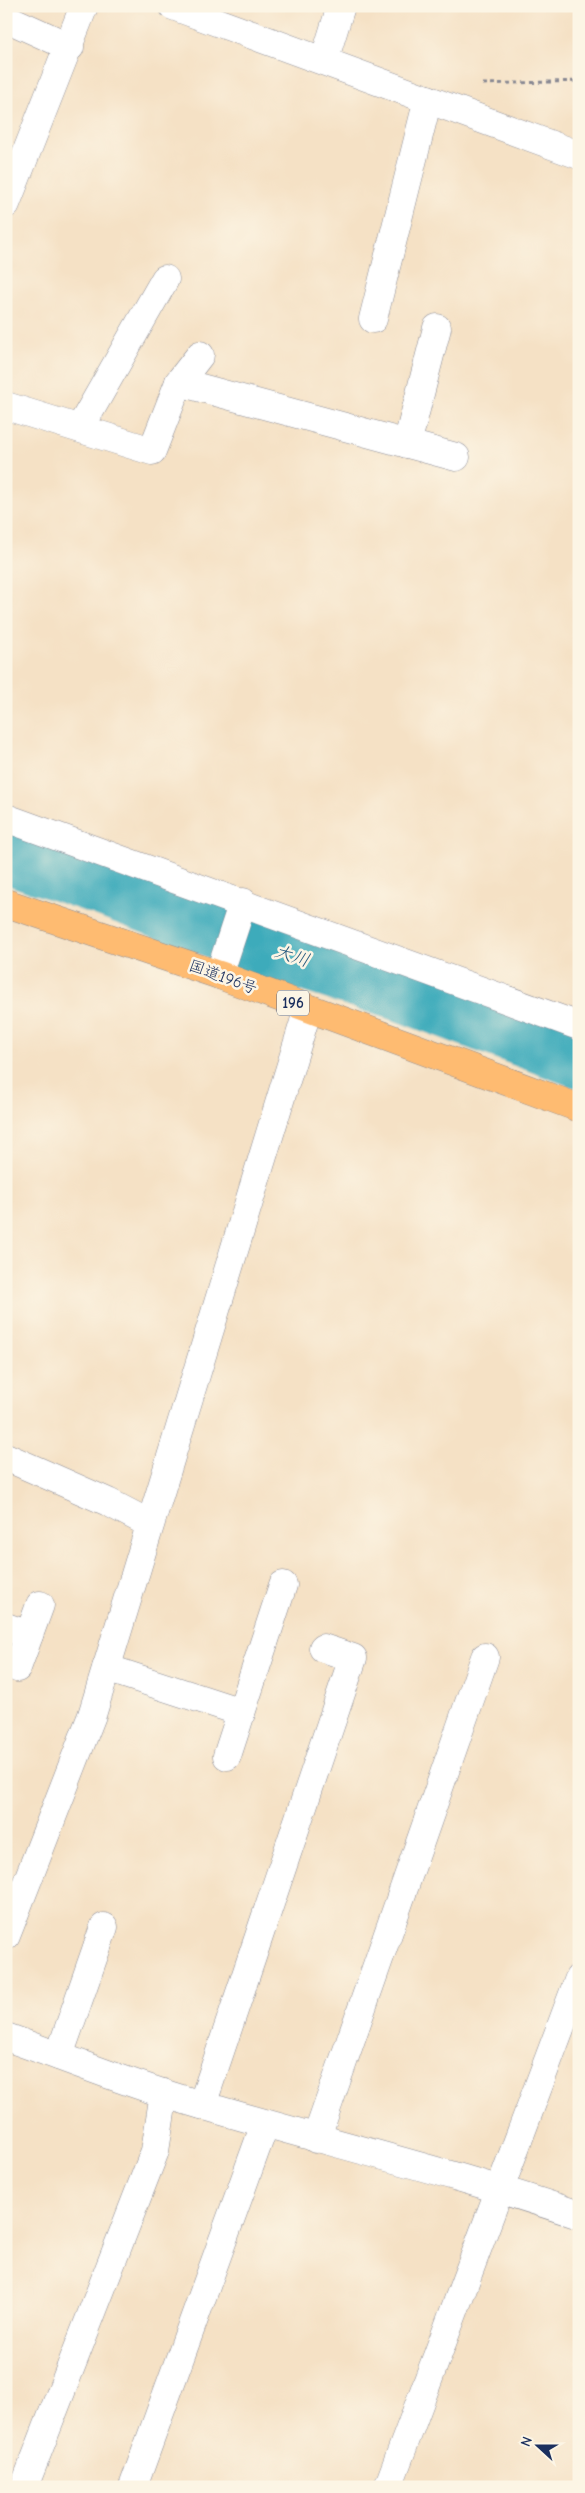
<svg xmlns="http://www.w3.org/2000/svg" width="585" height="2493" viewBox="0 0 585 2493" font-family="'Comic Neue','Klee One',sans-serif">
  <rect width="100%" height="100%" fill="#fcf5e5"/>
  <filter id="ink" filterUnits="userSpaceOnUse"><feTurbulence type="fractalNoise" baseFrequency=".02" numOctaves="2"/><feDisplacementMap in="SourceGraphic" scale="10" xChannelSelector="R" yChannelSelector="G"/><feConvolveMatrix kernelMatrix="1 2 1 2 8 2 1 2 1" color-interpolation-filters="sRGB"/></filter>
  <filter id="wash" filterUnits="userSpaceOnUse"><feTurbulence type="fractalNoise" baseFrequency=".0096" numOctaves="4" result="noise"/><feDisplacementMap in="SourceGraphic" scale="20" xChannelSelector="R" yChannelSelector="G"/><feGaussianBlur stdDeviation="1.12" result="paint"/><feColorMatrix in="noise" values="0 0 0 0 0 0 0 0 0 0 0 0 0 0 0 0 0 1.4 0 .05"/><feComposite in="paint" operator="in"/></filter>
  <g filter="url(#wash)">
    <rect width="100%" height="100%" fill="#f5e1c5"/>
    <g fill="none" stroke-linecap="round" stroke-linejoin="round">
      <path stroke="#3dabbb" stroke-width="62" d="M6 852 105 886 285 954 408 993 579 1057"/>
    </g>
  </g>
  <g filter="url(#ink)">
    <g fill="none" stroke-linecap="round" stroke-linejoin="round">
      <defs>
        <g id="street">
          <path d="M173 6 579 155"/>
          <path d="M6 18 70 47"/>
          <path d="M324 61 341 6"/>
          <path d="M6 204 84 6"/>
          <path d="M373 319 428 99"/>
          <path d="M179 382 456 457"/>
          <path d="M6 406 152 451 179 382 200 355"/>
          <path d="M80 428 165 279"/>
          <path d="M407 444 437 328"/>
          <path d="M6 818 579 1026"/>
          <path d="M219 975 243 902"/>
          <path d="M6 1457 108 1502 150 1524"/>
          <path d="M6 1627 29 1635"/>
          <path d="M17 1668 40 1605"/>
          <path d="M106 1668 241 1712"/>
          <path d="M227 1756 283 1585"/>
          <path d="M6 1936 92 1715 308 1009"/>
          <path d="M6 2037C66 2058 126 2083 188 2101 318 2140 450 2171 579 2215"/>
          <path d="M59 2056 104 1927"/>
          <path d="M202 2105 353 1658 323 1648"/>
          <path d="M316 2139 485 1657"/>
          <path d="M24 2487 155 2151 164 2093"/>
          <path d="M133 2487 265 2124"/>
          <path d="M388 2487 579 1978"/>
        </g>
        <path id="highway" d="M6 903 219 975 579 1108"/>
      </defs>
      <use href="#street" stroke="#888892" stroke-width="29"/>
      <use href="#highway" stroke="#888892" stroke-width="29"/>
      <path stroke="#888892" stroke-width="3" stroke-dasharray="4 4" stroke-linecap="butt" d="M483 84 579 81"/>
      <use href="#street" stroke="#fff" stroke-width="28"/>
      <use href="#highway" stroke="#febb71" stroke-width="28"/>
    </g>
  </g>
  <g text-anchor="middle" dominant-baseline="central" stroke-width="5" stroke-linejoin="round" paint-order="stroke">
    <rect fill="#fcf5e5" stroke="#5e6a86" stroke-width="1" x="277" y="990.5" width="32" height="25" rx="4"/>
    <g font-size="15" font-weight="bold" fill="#1b2f5e">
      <text x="293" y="1003">196</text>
    </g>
    <g font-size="16" fill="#1b2f5e" stroke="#fcf5e5">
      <text transform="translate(223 977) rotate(20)">国道196号</text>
    </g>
    <g font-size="18" font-style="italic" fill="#275a7f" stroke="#fcf5e5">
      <text transform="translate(292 956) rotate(18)">大川</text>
    </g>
  </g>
  <rect width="585" height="2493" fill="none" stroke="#fcf5e5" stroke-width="25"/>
  <g transform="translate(538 2446) rotate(291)" stroke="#fcf5e5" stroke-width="4" paint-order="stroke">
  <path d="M0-4L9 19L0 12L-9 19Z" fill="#1b2f5e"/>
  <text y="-8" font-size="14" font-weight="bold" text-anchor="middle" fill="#1b2f5e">N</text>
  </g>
</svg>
